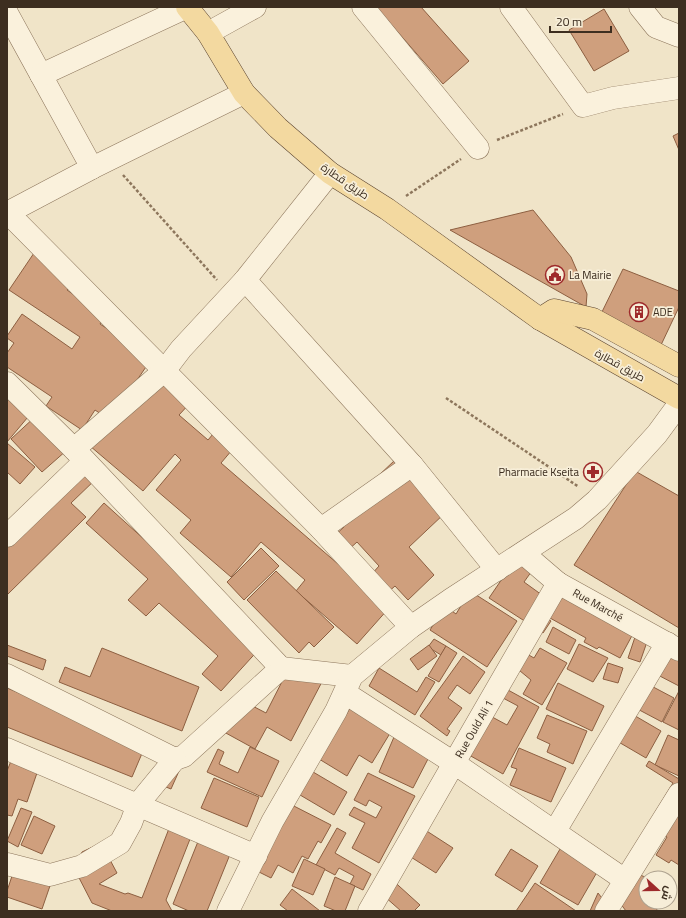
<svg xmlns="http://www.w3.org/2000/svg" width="686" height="918" viewBox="0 0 686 918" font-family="Georgia,Cairo,serif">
  <rect width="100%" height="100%" fill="#f0e4c8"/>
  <g fill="#cf9f7d" stroke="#8d5f41">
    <path d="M376 7H421L469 61 443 84Z"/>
    <path d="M604 9 629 51 594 71 569 30Z"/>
    <path d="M679 133V150L673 136Z"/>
    <path d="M533 210 571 257 587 294 586 307 450 230Z"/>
    <path d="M34 253 70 286 67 290 105 316 100 324 152 358 110 420 95 410 82 430 46 406 52 397 7 367V353L14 343 7 338V336L22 314 72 349 80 337 9 290Z"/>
    <path d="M623 269 679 291V307L661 345 599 318Z"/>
    <path d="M156 372 191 402 179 415 208 440 213 434 232 450 221 463 389 608 357 644 296 591 305 580 261 542 231 577 180 533 191 520 156 490 181 460 175 454 143 491 90 446Z"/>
    <path d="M7 388 33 411 7 442Z"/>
    <path d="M36 416 67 450 42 472 11 439Z"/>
    <path d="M7 443 35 467 20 484 7 472Z"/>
    <path d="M79 459 97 478 71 503 86 517 7 595V530Z"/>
    <path d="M395 460 445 513 409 547 434 575 408 600 395 586 386 594 370 576 379 566 357 542 347 551 333 537 344 527 335 517Z"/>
    <path d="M635 471 679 496V628L574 565Z"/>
    <path d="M104 503 262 646 221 691 202 674 218 656 159 603 146 616 128 600 148 579 86 523Z"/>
    <path d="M261 548 279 566 244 600 227 582Z"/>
    <path d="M517 557 534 568 524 582 542 595 533 608 551 621 543 633 489 598Z"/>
    <path d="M276 571 334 627 314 647 309 642 299 653 247 600Z"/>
    <path d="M554 588 635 630 620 658 599 647 597 649 584 642 586 638 541 613Z"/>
    <path d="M470 591 517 621 487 667 430 630 445 606 456 614Z"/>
    <path d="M553 627 576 640 569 654 546 642Z"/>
    <path d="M636 634 648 639 640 662 628 658Z"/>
    <path d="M434 639 446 646 441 655 428 647Z"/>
    <path d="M579 644 608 658 593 682 567 669Z"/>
    <path d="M654 644 679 657V686L654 673Z"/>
    <path d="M7 645 46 660 43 670 7 656Z"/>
    <path d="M429 645 437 656 418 670 410 659Z"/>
    <path d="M446 646 457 653 439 682 428 676Z"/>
    <path d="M102 648 199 687 182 731 59 682 65 667 90 677Z"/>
    <path d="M540 648 567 663 542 705 523 694 531 680 514 666 520 650 534 658Z"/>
    <path d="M463 656 485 672 470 694 457 685 448 698 462 708 447 729 450 731 447 736 420 716Z"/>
    <path d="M292 662 324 678 291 741 267 727 255 749 224 732 241 700 266 713Z"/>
    <path d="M608 663 623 668 618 683 603 679Z"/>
    <path d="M379 668 417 692 426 677 435 682 415 715 369 686Z"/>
    <path d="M640 680 674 698 662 722 628 704Z"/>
    <path d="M558 683 604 706 592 731 546 709Z"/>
    <path d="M7 688 146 744 132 777 7 727Z"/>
    <path d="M508 690 539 707 503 774 460 750 481 711 507 725 518 706 503 698Z"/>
    <path d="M679 691V730L663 722Z"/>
    <path d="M355 700 395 725 372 763 359 755 347 776 319 759Z"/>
    <path d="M625 710 661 731 646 758 610 737Z"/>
    <path d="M547 715 587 731 573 764 547 752 550 744 537 738Z"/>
    <path d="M397 730 429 757 413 788 379 772Z"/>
    <path d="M668 735 679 740V776L655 765Z"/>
    <path d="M250 747 279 761 262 797 207 772 218 749 224 752 219 764 238 773Z"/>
    <path d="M519 748 566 768 551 802 510 785 517 769 511 767Z"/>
    <path d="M11 761 38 770 27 802 18 799 12 816 7 815V771Z"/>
    <path d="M649 761 679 779V865L671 860 669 863 656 855 667 837 657 830 633 849 673 783 646 766Z"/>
    <path d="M183 762 171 789 161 785Z"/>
    <path d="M308 769 347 792 334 815 295 792Z"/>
    <path d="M368 773 415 796 379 863 352 848 365 823 349 815 354 807 376 818 382 807 369 800 366 806 354 800Z"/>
    <path d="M214 778 259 797 247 827 201 808Z"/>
    <path d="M288 803 331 825 321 843 318 841 308 859 302 856 293 873 278 865 271 878 253 869Z"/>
    <path d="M21 808 32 812 18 847 7 841Z"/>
    <path d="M34 816 55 826 42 854 21 845Z"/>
    <path d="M170 826 192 834 166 900 172 911H112L92 903 75 870 82 852 101 843 117 873 99 884 125 894 128 893 142 898Z"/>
    <path d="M419 826 453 848 436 873 403 852Z"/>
    <path d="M337 828 346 833 335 853 371 874 363 890 350 884 354 876 339 868 335 875 316 865Z"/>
    <path d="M201 834 233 847 207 911H189L173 904Z"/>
    <path d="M563 844 600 867 578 905 540 883Z"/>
    <path d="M511 849 538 866 522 892 495 875Z"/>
    <path d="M304 859 325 869 313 895 292 886Z"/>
    <path d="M15 867 52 880 42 909 7 897V891Z"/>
    <path d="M633 872 645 877 641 888 646 895V902H651L658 911H626L614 895Z"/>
    <path d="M335 877 355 886 345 911H336L324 906Z"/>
    <path d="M389 877 420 905 414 911H401L384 896Z"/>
    <path d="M535 883 576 911H516Z"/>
    <path d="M292 889 320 911H288L280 905Z"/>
    <path d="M598 893 612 911H590Z"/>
  </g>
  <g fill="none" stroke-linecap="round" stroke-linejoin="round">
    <defs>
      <g id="minor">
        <path d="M363 7 478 148"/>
        <path d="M511 7 583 106 613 98 679 88"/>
        <path d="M640 7 656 27 679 36"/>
        <path d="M7 13 92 168"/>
        <path d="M208 33 255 7"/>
        <path d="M41 75 187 7"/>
        <path d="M7 213 92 168 244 93"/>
        <path d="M8 213 321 529 411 627"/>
        <path d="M245 280 412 465 497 570"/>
        <path d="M7 383 74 449 281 668 184 756 175 759 7 675"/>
        <path d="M74 449 165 370 181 349 245 280 330 173"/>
        <path d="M321 529 412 465"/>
        <path d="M7 536 85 461"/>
        <path d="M523 553 558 583 679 650"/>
        <path d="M281 668 352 676"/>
        <path d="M345 693 454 763 558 583"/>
        <path d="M7 749 256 856"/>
        <path d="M555 831 667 643"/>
        <path d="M7 864 50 875 82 866 120 843 131 823 138 804 175 759"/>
        <path d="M228 911 272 822 336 711 352 676 411 627 450 600 576 518 597 500 657 434 679 404"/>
        <path d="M369 911 454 763 625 880"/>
        <path d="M606 911 679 794"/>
      </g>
      <g id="major">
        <path d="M187 7 208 33 244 93 278 128 330 173 387 209 540 319 679 398"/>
        <path d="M540 319 554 310 593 319 679 366"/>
      </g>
    </defs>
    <use href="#minor" stroke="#8d765c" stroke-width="23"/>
    <use href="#major" stroke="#5b4430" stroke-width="23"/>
    <g stroke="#8d765c" stroke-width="2.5" stroke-dasharray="3 2" stroke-linecap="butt">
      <path d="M497 140 563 114"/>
      <path d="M123 175 217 280"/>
      <path d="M406 196 461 159"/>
      <path d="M446 398 579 487"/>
    </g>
    <use href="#minor" stroke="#faf1dc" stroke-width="22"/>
    <use href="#major" stroke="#f3d9a0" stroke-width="22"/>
  </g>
  <defs>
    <symbol id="civic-ring" viewBox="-11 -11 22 22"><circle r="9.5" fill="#f7eed8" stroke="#9e2a2b" stroke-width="1.5"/><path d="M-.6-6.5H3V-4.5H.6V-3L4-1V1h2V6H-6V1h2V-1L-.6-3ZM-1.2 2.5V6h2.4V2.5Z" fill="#9e2a2b"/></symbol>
    <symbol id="building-ring" viewBox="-11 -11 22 22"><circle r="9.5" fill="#f7eed8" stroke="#9e2a2b" stroke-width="1.5"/><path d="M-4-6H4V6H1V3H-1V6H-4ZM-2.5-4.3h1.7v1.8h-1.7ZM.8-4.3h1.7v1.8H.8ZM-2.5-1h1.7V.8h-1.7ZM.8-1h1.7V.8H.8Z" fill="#9e2a2b"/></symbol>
    <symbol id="pharmacy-ring" viewBox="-11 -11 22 22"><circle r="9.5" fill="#f7eed8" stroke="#9e2a2b" stroke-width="1.5"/><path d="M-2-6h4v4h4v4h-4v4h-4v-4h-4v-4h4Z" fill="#9e2a2b"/></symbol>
  </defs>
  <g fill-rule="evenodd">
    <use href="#civic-ring" x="544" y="264" width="22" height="22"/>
    <use href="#building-ring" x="628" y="301" width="22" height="22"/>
    <use href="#pharmacy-ring" x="582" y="461" width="22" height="22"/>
  </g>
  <g text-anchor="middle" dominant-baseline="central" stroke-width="3.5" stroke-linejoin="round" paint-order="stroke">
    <g font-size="11" fill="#3d2e20" stroke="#f7eed8">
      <text transform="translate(345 181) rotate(34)">طريق قطارة</text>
      <text transform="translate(620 365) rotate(29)">طريق قطارة</text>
      <text transform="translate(598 605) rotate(29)">Rue Marché</text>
      <text transform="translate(474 729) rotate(-60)">Rue Ould Ali 1</text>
    </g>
    <g font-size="11" fill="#3d2e20" stroke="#f7eed8" text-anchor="start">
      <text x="569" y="275">La Mairie</text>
      <text x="653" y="312">ADE</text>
      <text x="579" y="472" text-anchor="end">Pharmacie Kseita</text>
    </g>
  </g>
  <rect width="686" height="918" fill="none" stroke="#3d2e20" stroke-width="16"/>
  <g transform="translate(658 890) rotate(111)"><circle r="19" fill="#f7eed8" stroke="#ada18e"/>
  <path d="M0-3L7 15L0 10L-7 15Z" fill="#9e2a2b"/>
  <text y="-6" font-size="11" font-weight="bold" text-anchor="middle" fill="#3d2e20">ش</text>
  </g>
  <path d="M550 26v6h61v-6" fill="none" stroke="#3d2e20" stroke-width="2"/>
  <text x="556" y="26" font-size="12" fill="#3d2e20" stroke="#f7eed8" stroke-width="3" paint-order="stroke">20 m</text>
</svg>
